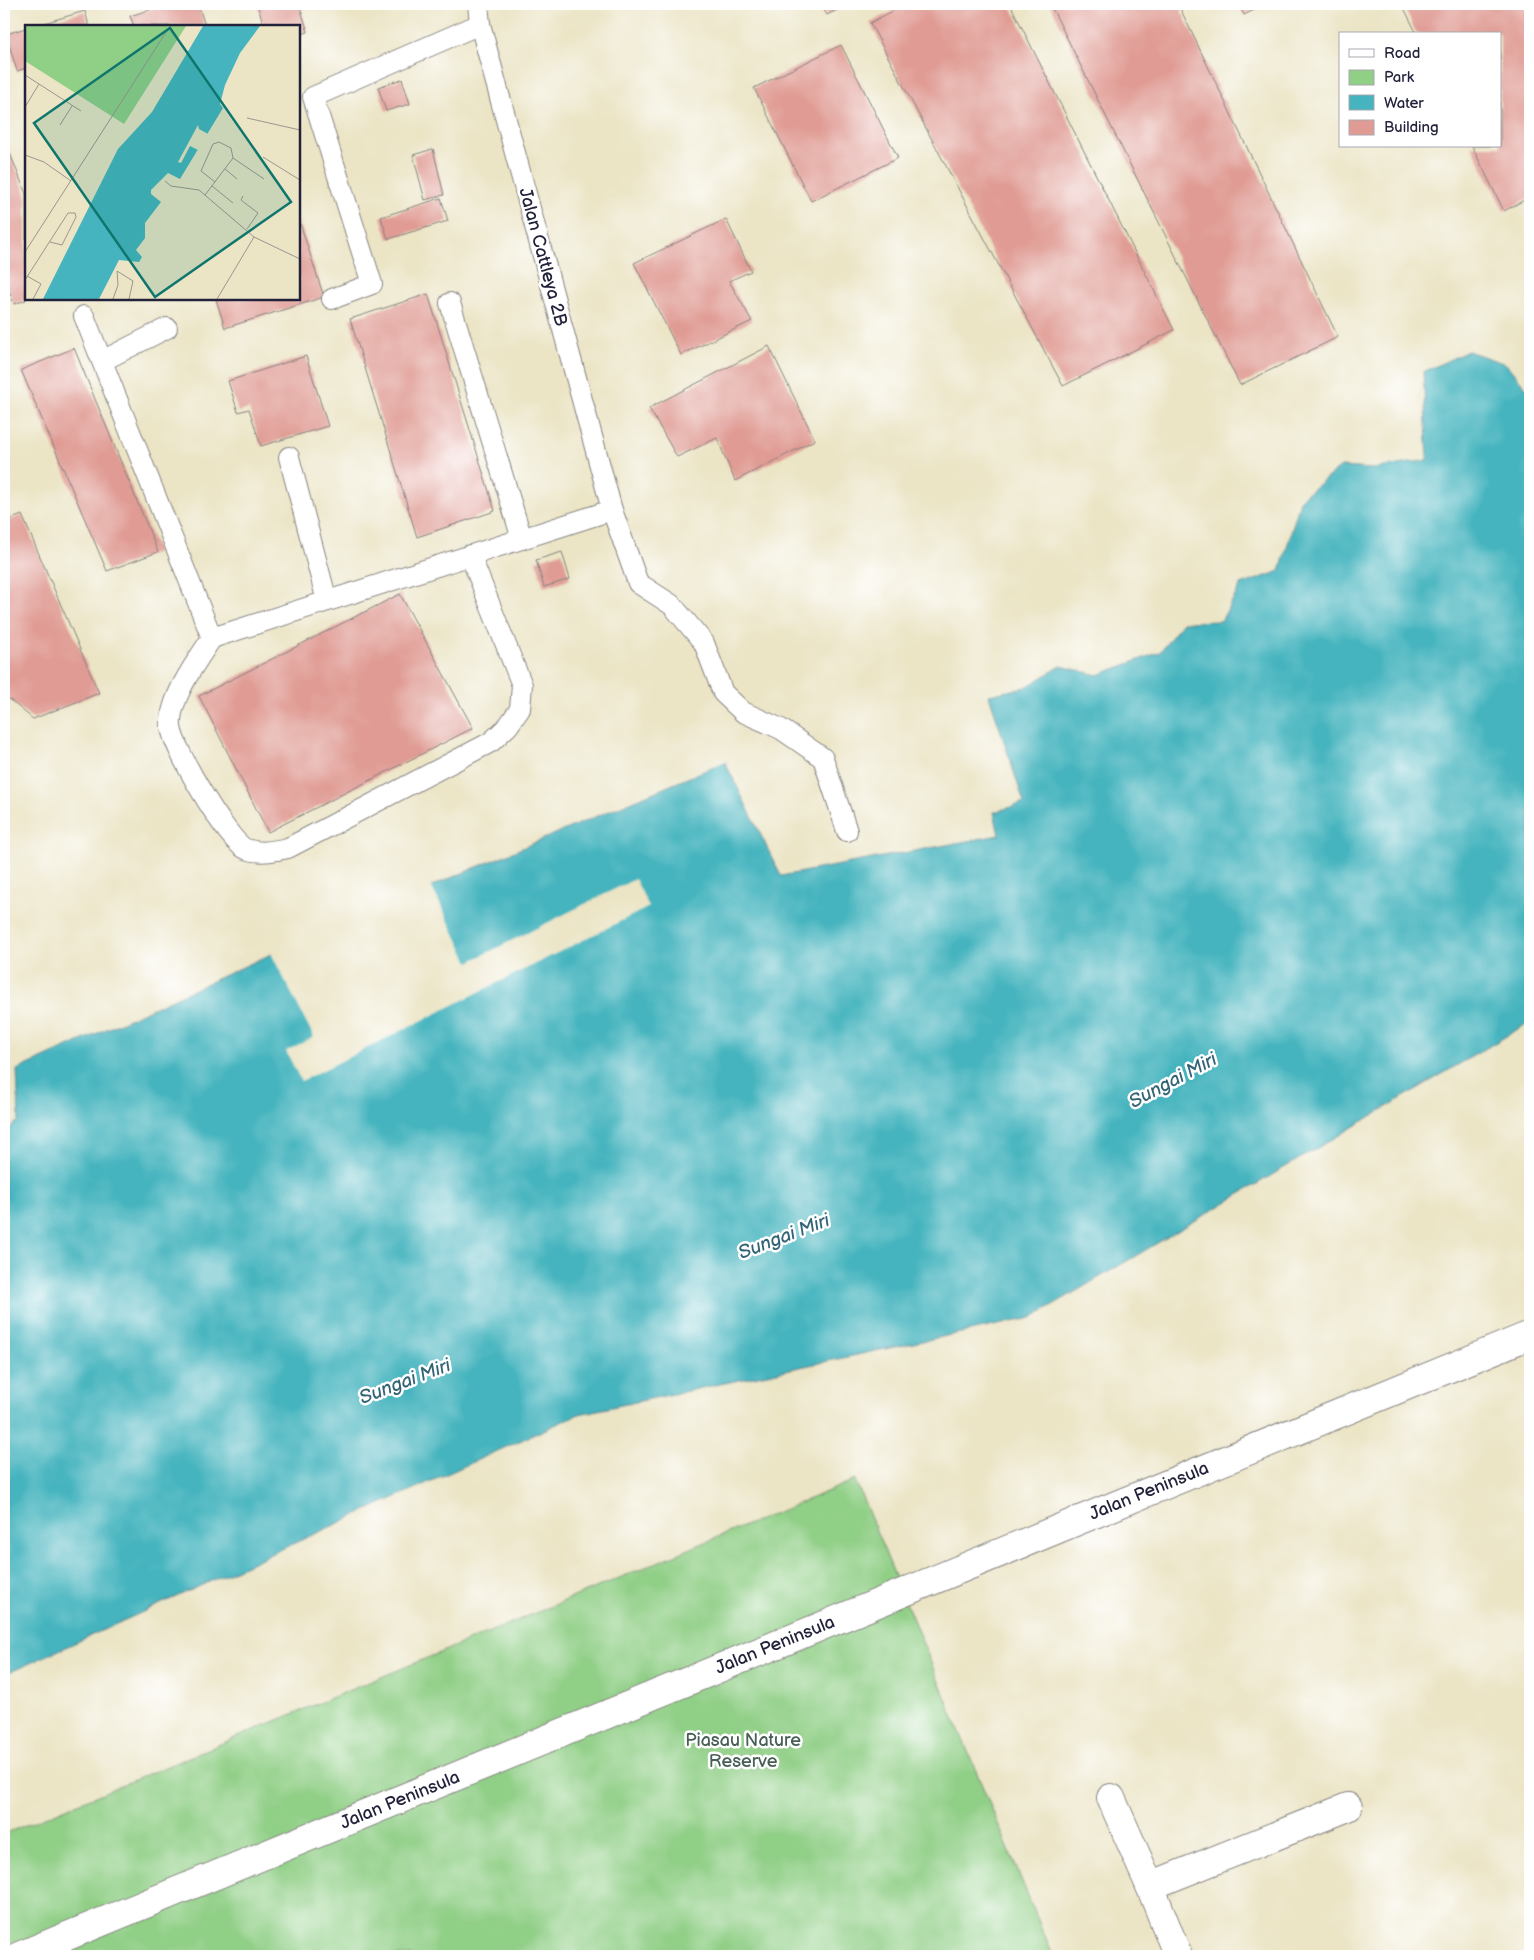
<svg xmlns="http://www.w3.org/2000/svg" width="1534" height="1960" viewBox="0 0 1534 1960" font-family="'Balsamiq Sans',sans-serif">
  <rect width="100%" height="100%" fill="#fff"/>
  <filter id="ink" filterUnits="userSpaceOnUse"><feTurbulence type="fractalNoise" baseFrequency=".02" numOctaves="2"/><feDisplacementMap in="SourceGraphic" scale="10" xChannelSelector="R" yChannelSelector="G"/><feConvolveMatrix kernelMatrix="1 2 1 2 8 2 1 2 1" color-interpolation-filters="sRGB"/></filter>
  <filter id="wash" filterUnits="userSpaceOnUse"><feTurbulence type="fractalNoise" baseFrequency=".0096" numOctaves="4" result="noise"/><feDisplacementMap in="SourceGraphic" scale="20" xChannelSelector="R" yChannelSelector="G"/><feGaussianBlur stdDeviation="1.12" result="paint"/><feColorMatrix in="noise" values="0 0 0 0 0 0 0 0 0 0 0 0 0 0 0 0 0 1.4 0 .05"/><feComposite in="paint" operator="in"/></filter>
  <g filter="url(#wash)">
    <rect width="100%" height="100%" fill="#ebe4c5"/>
    <path fill="#90cf86" stroke="#597860" d="M855 1480 1053 1956H4V1834Z"/>
    <path fill="#45b4be" stroke="#346b7c" d="M1468 351 1506 364 1530 392V1022L1031 1318 579 1414 4 1675V1134L19 1120 17 1070 269 955 725 762 781 876 999 835 994 812 1024 803 989 695 1026 687 1061 666 1098 675 1160 652 1183 622 1221 621 1241 585 1280 571 1301 498 1341 467 1373 469 1428 460 1423 372Z"/>
    <path fill="#ebe4c5" d="M635 879 649 907 301 1081 286 1051 314 1037 270 951 430 884 469 962Z"/>
    <g id="blocks">
      <g fill="#e09c94">
        <path d="M160 4H198L205 26H134L130 16 161 6Z"/>
        <path d="M257 4H299L308 32 299 35V26H264Z"/>
        <path d="M820 4H848L827 15Z"/>
        <path d="M906 4H1010L1174 330 1063 386 870 23Z"/>
        <path d="M1050 4H1178L1338 337 1240 385Z"/>
        <path d="M1238 4H1266L1244 15Z"/>
        <path d="M1402 4H1530V197L1504 211 1472 146H1500V34H1417Z"/>
        <path d="M85 11 89 26H34Z"/>
        <path d="M26 28V68L17 71 6 34Z"/>
        <path d="M841 45 898 158 811 201 754 88Z"/>
        <path d="M402 79 410 104 386 111 378 87Z"/>
        <path d="M4 138 26 194V300L14 304 8 288 4 289Z"/>
        <path d="M433 149 444 195 425 200 413 155Z"/>
        <path d="M441 198 448 221 388 239 381 217Z"/>
        <path d="M726 219 751 271 729 281 752 321 681 355 634 263Z"/>
        <path d="M299 220 324 297 225 328 216 299H299Z"/>
        <path d="M428 294 495 511 417 537 350 319Z"/>
        <path d="M769 346 815 440 735 481 717 438 677 457 649 408Z"/>
        <path d="M74 348 158 552 107 571 21 370Z"/>
        <path d="M306 356 328 426 261 446 249 409 238 412 228 381Z"/>
        <path d="M22 515 99 693 33 719 4 695V522Z"/>
        <path d="M562 552 570 579 544 587 536 560Z"/>
        <path d="M400 594 473 728 268 832 199 696Z"/>
      </g>
    </g>
  </g>
  <g filter="url(#ink)">
    <use href="#blocks" fill-opacity="0" stroke="#868380" stroke-width="1"/>
    <g fill="none" stroke-linecap="round" stroke-linejoin="round">
      <defs>
        <g id="lane">
          <path d="M478 4 480 24 612 510 638 583 672 605 704 643 723 693 743 712 781 729 823 758 847 831"/>
          <path d="M332 299 372 284 313 97 480 24"/>
          <path d="M450 303 522 539"/>
          <path d="M84 316 212 638 612 510"/>
          <path d="M102 361 167 328"/>
          <path d="M289 457 327 601"/>
          <path d="M212 638C198 659 168 700 171 727 173 748 228 842 246 849 260 854 273 851 288 848L491 742 508 726 520 709 522 685 470 555"/>
        </g>
        <g id="street">
          <path d="M1111 1798 1150 1886 1178 1956"/>
          <path d="M1150 1886 1348 1807"/>
          <path d="M19 1956 1530 1335"/>
        </g>
      </defs>
      <use href="#lane" stroke="#868380" stroke-width="22"/>
      <use href="#street" stroke="#868380" stroke-width="30"/>
      <use href="#lane" stroke="#fff" stroke-width="20"/>
      <use href="#street" stroke="#fff" stroke-width="28"/>
    </g>
  </g>
  <g text-anchor="middle" dominant-baseline="central" stroke-width="5" stroke-linejoin="round" paint-order="stroke">
    <g font-size="18" fill="#22223b" stroke="#fff">
      <text transform="translate(543 257) rotate(75)">Jalan Cattleya 2B</text>
      <text transform="translate(1149 1491) rotate(-22)">Jalan Peninsula</text>
      <text transform="translate(775 1645) rotate(-22)">Jalan Peninsula</text>
      <text transform="translate(400 1800) rotate(-22)">Jalan Peninsula</text>
    </g>
    <g font-size="18" fill="#485f55" stroke="#fff">
      <text x="743" y="1740">Piasau Nature<tspan x="743" dy="21">Reserve</tspan></text>
    </g>
    <g font-size="19" font-style="italic" fill="#326476" stroke="#fff">
      <text transform="translate(1173 1081) rotate(-28)">Sungai Miri</text>
      <text transform="translate(784 1237) rotate(-21)">Sungai Miri</text>
      <text transform="translate(405 1382) rotate(-21)">Sungai Miri</text>
    </g>
  </g>
  <g transform="translate(25 25)">
    <rect width="275" height="275" fill="#ebe4c5"/>
    <path d="M0 1H161L99 99 0 36Z" fill="#90cf86"/>
    <path d="M178 1H235L215 28 200 60 195 79 198 83 155 154 143 148 126 165V169L136 177 120 198V213L111 225 117 232 114 237 94 235 74 274H18L93 124 127 87Z" fill="#45b4be"/>
    <path d="M173 100 174 104 185 110 175 126 165 121 156 138 153 137Z" fill="#ebe4c5"/>
    <path fill="none" stroke="#9b968e" stroke-width="1" d="M0 50 56 86M0 82 14 59M222 93 275 105M35 100 47 81M0 130 19 137 46 156M238 132 275 155M200 144 212 154M140 156 146 161 174 165 229 212 275 234M190 157 176 146 188 119 194 117 206 123 208 133M187 161 208 178M180 170 208 133 239 154M218 171 216 175 233 188 222 204M0 227 145 1M2 251 16 259 8 274M0 255 43 188H50L51 192 37 220 25 217M88 274 93 260 92 246 108 256 104 274M192 274 229 212"/>
    <path fill="#0f766e" fill-opacity="0.15" stroke="#0f766e" stroke-width="2.5" d="M145 3 266 177 130 272 9 98Z"/>
    <rect width="275" height="275" fill="none" stroke="#22223b" stroke-width="2.5"/>
  </g>
  <rect width="1534" height="1960" fill="none" stroke="#fff" stroke-width="20"/>
  <rect x="1339" y="32" width="162" height="115" fill="#ffffff" stroke="#a7a7b1"/>
  <rect x="1349" y="49" width="25" height="8" fill="#ffffff" stroke="#a7a7b1"/>
  <text x="1384" y="58" font-size="15" fill="#22223b">Road</text>
  <rect x="1349" y="70" width="25" height="15" fill="#90cf86" stroke="#a7a7b1"/>
  <text x="1384" y="82" font-size="15" fill="#22223b">Park</text>
  <rect x="1349" y="95" width="25" height="15" fill="#45b4be" stroke="#a7a7b1"/>
  <text x="1384" y="108" font-size="15" fill="#22223b">Water</text>
  <rect x="1349" y="120" width="25" height="15" fill="#e09c94" stroke="#a7a7b1"/>
  <text x="1384" y="132" font-size="15" fill="#22223b">Building</text>
</svg>
